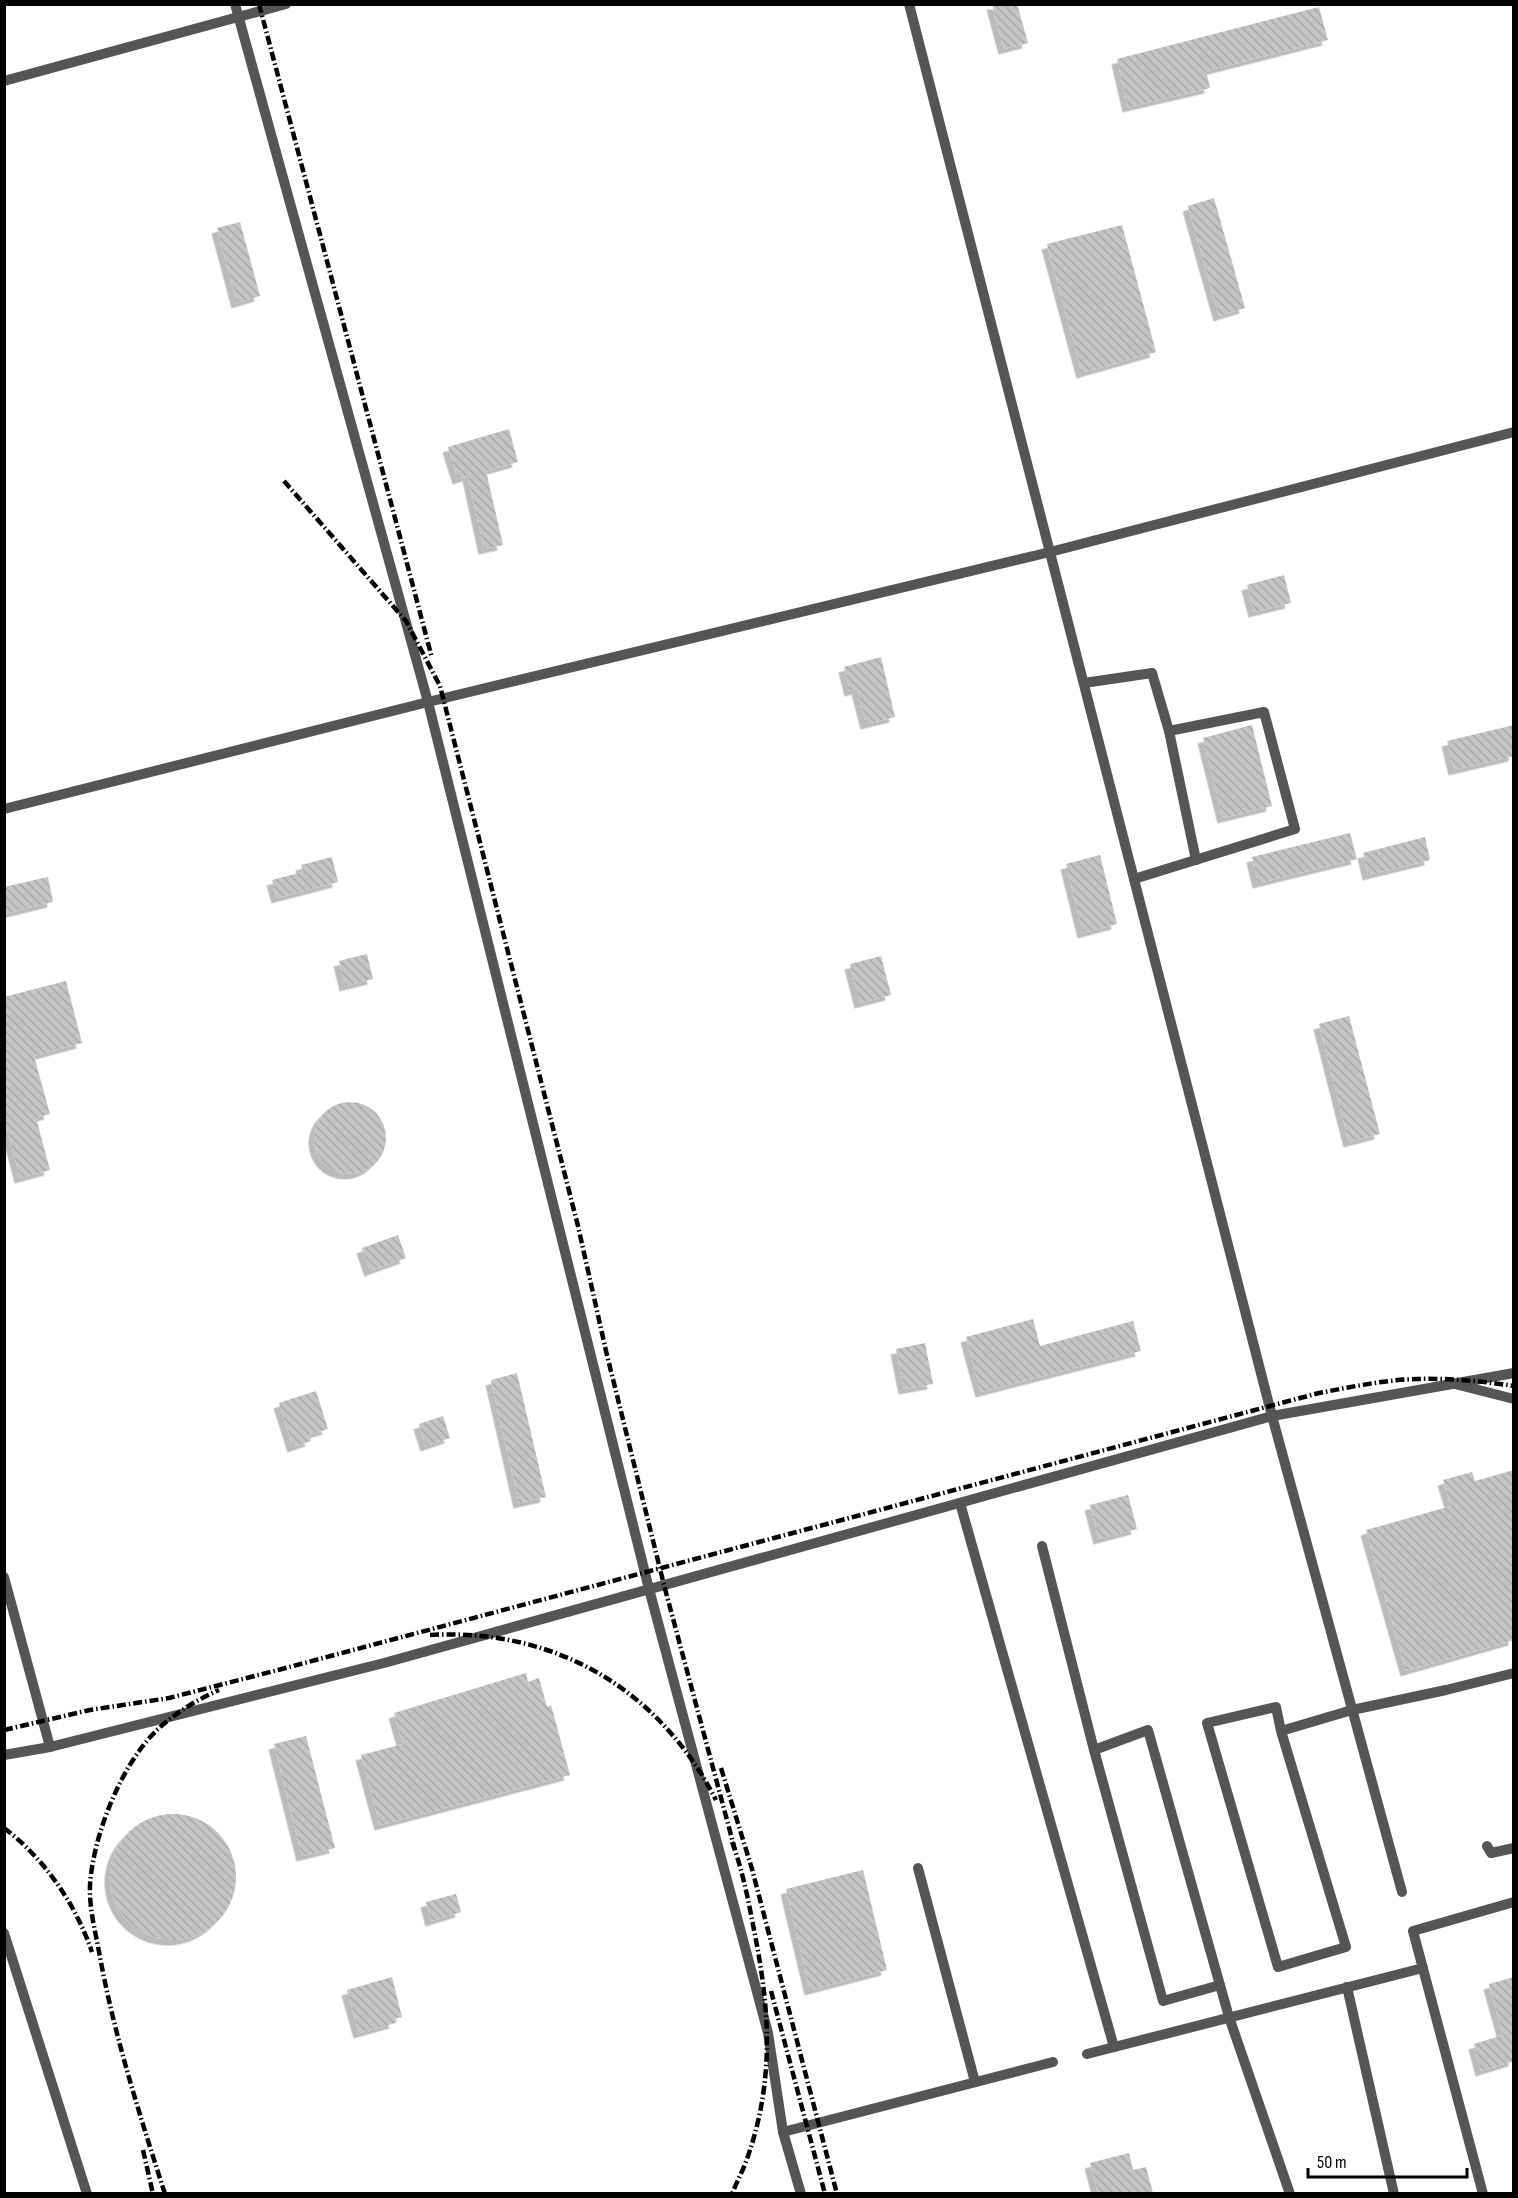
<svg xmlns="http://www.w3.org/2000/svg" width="1518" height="2198" viewBox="0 0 1518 2198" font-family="'Sofia Sans Condensed',sans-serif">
  <defs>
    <pattern id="building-back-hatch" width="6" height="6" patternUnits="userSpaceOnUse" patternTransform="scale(1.5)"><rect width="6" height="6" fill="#c4c4c4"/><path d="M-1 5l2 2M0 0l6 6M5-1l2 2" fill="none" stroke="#a7a7a7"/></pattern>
    <filter id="shadow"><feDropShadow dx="-5.5" dy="5.5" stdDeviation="0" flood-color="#0004"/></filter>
  </defs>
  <rect width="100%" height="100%" fill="#fff"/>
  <g fill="url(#building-back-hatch)" filter="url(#shadow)">
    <path d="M992 4H1017L1028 43 1004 49Z"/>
    <path d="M1319 7 1328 40 1206 71 1210 88 1128 107 1117 59Z"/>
    <path d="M1214 198 1245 308 1219 316 1188 206Z"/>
    <path d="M240 222 260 296 237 303 217 228Z"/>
    <path d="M1122 225 1156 352 1082 373 1047 244Z"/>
    <path d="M509 429 518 462 486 471 503 545 484 549 468 476 458 479 448 447Z"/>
    <path d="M1284 575 1291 603 1254 612 1247 585Z"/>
    <path d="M881 657 895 717 866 724 857 689 850 691 844 667Z"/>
    <path d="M1252 725 1272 806 1223 818 1203 738Z"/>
    <path d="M1514 725V756L1454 770 1447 741Z"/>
    <path d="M1350 833 1357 859 1258 883 1252 857Z"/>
    <path d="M1425 837 1430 860 1368 875 1363 853Z"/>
    <path d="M1100 855 1117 924 1083 933 1066 864Z"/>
    <path d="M332 857 338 882 277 898 272 880 303 872 301 865Z"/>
    <path d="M48 877 53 902 4 914V887Z"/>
    <path d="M367 954 373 979 345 986 339 961Z"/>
    <path d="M881 956 891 995 860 1003 850 964Z"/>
    <path d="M66 981 82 1043 34 1056 50 1114 36 1118 50 1170 20 1178 7 1127H4V997Z"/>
    <path d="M1349 1016 1380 1134 1349 1142 1319 1024Z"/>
    <circle cx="350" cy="1138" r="36"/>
    <path d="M398 1235 406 1258 370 1271 362 1248Z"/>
    <path d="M1033 1319 1040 1346 1133 1321 1141 1351 981 1392 966 1337Z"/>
    <path d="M925 1343 933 1384 904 1389 896 1349Z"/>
    <path d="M517 1373 546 1497 519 1503 491 1380Z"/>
    <path d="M316 1391 328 1429 309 1435 311 1441 293 1447 279 1403Z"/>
    <path d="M443 1416 450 1438 426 1446 419 1424Z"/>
    <path d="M1514 1470V1640L1406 1671 1366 1530 1451 1506 1443 1480 1472 1472 1475 1481Z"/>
    <path d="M1128 1495 1137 1529 1099 1539 1090 1505Z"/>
    <path d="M526 1673 528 1682 539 1678 547 1707 551 1705 570 1775 380 1825 361 1755 403 1744 394 1713Z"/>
    <path d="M306 1736 335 1848 302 1856 274 1744Z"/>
    <circle cx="173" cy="1877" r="63"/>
    <path d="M863 1870 887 1970 810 1990 786 1889Z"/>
    <path d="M456 1894 461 1912 431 1921 426 1902Z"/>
    <path d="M392 1977 402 2017 394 2019 395 2023 359 2033 347 1990Z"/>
    <path d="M1514 1977V2061L1481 2071 1474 2044 1503 2035 1489 1984Z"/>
    <path d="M1129 2153 1133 2170 1146 2167 1153 2193H1098L1090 2163Z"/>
  </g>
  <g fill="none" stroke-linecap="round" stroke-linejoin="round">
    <g stroke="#555" stroke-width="10">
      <path d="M235 4 428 702 649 1589 768 2033 783 2132 801 2194"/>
      <path d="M909 4 1272 1416 1402 1892"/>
      <path d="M4 81 286 4"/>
      <path d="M1084 683 1152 673 1169 731 1196 860"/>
      <path d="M4 809 428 702 1050 552 1514 432"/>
      <path d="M1134 879 1295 829 1264 712 1169 731"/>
      <path d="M1455 1384 1514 1399"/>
      <path d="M960 1503 1114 2047"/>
      <path d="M1042 1546 1094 1750 1163 2001 1220 1985"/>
      <path d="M4 1577 50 1747"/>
      <path d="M1281 1731 1346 1947 1278 1967 1207 1723 1276 1707 1281 1731 1352 1710 1446 1690 1514 1673"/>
      <path d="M1094 1750 1148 1730 1229 2017 1290 2194"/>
      <path d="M4 1755 50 1747 384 1663 1272 1416 1514 1373"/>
      <path d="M1487 1846 1491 1853 1514 1848"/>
      <path d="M918 1868 975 2082"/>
      <path d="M4 1933 87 2194"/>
      <path d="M1347 1987 1394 2194"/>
      <path d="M1087 2054 1423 1968"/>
      <path d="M783 2132 1053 2062"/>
      <path d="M1483 2194 1413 1931 1514 1902"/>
    </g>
    <g stroke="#000" stroke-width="4.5" stroke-dasharray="9 3 1.5 3" stroke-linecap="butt">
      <path d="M259 4 432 658"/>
      <path d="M284 481 406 621 440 686 578 1226 606 1351 664 1585 735 1850"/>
      <path d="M430 1635C555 1628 659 1689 716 1800"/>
      <path d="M4 1730 90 1710 169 1698 278 1670 1319 1393C1351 1387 1383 1380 1416 1379 1448 1378 1482 1381 1514 1386"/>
      <path d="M721 1768 752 1869 837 2194"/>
      <path d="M4 1828C45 1859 76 1905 92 1952"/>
      <path d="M732 1842C743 1871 749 1904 755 1935 770 2011 774 2081 748 2156 744 2169 737 2181 732 2194"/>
      <path d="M771 1991 825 2194"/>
      <path d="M143 2150 153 2194"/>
      <path d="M165 2194C140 2116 115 2038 100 1957 96 1934 89 1909 90 1885 93 1837 120 1767 155 1732 172 1715 196 1700 219 1690"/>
    </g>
  </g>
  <rect width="1518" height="2198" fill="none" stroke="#000000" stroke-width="12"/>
  <path d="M1308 2168v9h159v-9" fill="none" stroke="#000000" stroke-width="3"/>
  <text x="1317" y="2168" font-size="18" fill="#000000" stroke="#ffffff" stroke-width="4.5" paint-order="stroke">50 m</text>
</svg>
